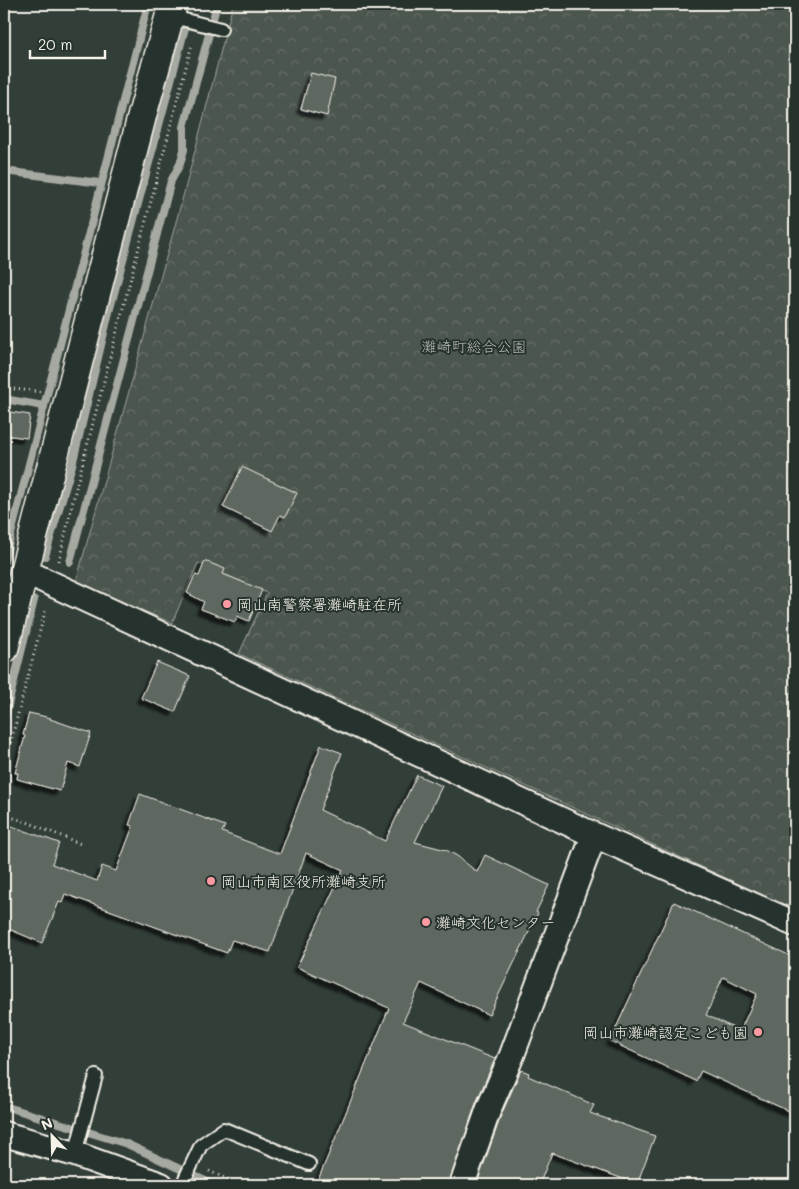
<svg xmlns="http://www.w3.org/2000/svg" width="799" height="1189" viewBox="0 0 799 1189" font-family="Mali,'Klee One',sans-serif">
  <defs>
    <pattern id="forest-crowns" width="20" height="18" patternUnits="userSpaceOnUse" patternTransform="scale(1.25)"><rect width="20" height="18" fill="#4c564f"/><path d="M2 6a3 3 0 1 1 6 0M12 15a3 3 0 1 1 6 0" fill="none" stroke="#666f68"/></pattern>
    <filter id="shadow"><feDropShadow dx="-4.5" dy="4.5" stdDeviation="1" flood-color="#0009"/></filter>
  </defs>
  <rect width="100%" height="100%" fill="#323e38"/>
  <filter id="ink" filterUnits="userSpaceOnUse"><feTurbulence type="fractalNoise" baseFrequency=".02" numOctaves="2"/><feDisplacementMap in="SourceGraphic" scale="10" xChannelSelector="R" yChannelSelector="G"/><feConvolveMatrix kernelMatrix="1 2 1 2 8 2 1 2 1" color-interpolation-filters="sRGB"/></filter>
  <g filter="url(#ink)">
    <path fill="url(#forest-crowns)" stroke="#a0a49c" d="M233 4H795V910L239 654 267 593 198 563 172 623 76 582 184 193Z"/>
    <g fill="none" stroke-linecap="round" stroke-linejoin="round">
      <g stroke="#a6a9a1" stroke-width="8">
        <path d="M4 171 100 183"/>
        <path d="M4 399 44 406"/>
        <path d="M45 556 72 465 109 312 185 28"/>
        <path d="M4 561 148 4"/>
        <path d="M70 562 171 181 180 164 184 150V127L217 4"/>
        <path d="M4 721 34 600"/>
        <path d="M4 1106 127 1144 214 1185"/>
      </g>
    </g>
    <g fill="#5f6861" stroke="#f4f1e8" fill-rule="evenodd" filter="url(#shadow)">
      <path d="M311 73 335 79 327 116 301 109Z"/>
      <path d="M4 411 30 415 27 438 4 435Z"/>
      <path d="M242 467 297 493 285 517 280 515 272 531 223 507Z"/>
      <path d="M205 561 225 569 223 574 262 590 249 621 237 616 235 622 201 609 204 602 187 593 195 575 199 576Z"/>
      <path d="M157 662 190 676 175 712 141 698Z"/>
      <path d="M29 713 51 718 50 719 91 733 80 767 68 763 60 791 17 779 18 773H15L25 736 23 735Z"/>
      <path d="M321 745 342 753 320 810 385 841 417 775 442 786 415 842 446 850 457 856 477 872 485 855 549 885 536 912 538 913 489 1015 421 983 403 1022 495 1059 476 1103 449 1185H316L389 1008 297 967 343 870 306 853 270 952 232 940 227 953 65 894 62 903 59 902 42 943 4 927V840L9 825 59 843 52 864 97 881 102 866 116 871 133 826 129 825 140 794 225 826 222 832 280 854Z"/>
      <path d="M674 902 795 958V1114L701 1071 696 1081 610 1041ZM723 977 757 994 740 1031 706 1015Z"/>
      <path d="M521 1070 529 1073 528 1076 594 1105 590 1113 655 1136 637 1184 552 1153 539 1185H476L502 1113Z"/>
    </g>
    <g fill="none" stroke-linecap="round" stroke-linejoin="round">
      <defs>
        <g id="lane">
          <path d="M169 16 221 29"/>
          <path d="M75 1154 96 1076"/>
          <path d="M182 1185 201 1145 224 1129 309 1164"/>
        </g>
        <g id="street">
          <path d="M24 571 594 835 795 924"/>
          <path d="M4 1134 75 1154 161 1185"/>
          <path d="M462 1185 489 1108 512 1055 594 835"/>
        </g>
        <path id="secondary" d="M4 649 143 112 173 4"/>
      </defs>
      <use href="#lane" stroke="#f4f1e8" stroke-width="16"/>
      <use href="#street" stroke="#f4f1e8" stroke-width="28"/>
      <use href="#secondary" stroke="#f4f1e8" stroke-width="31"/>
      <g stroke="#f4f1e8" stroke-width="3" stroke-dasharray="1 4" stroke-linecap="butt">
        <path d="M4 388 43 392"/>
        <path d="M59 561 75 492 192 44"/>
        <path d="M4 767 46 608"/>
        <path d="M4 815 27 822 81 844"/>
        <path d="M4 998 7 999"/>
        <path d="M209 1171 241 1185"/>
      </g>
      <use href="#lane" stroke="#26332d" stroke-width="12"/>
      <use href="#street" stroke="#26332d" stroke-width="24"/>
      <use href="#secondary" stroke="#26332d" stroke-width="28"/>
    </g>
  </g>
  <g fill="#ff9aa2" stroke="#26332d" stroke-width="2">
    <circle cx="227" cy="604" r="5"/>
    <circle cx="211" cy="881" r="5"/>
    <circle cx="426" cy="922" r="5"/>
    <circle cx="758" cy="1032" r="5"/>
  </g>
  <g text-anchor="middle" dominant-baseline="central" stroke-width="4" stroke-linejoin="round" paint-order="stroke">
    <g font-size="15" fill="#b9bbb2" stroke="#26332d">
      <text x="474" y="346">灘崎町総合公園</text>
    </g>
    <g font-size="15" fill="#f4f1e8" stroke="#26332d" text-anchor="start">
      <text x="237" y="604">岡山南警察署灘崎駐在所</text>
      <text x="221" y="881">岡山市南区役所灘崎支所</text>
      <text x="436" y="922">灘崎文化センター</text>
      <text x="748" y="1032" text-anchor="end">岡山市灘崎認定こども園</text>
    </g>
  </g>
  <rect width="799" height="1189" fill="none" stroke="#26332d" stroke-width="20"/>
  <rect x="10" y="10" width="779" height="1169" fill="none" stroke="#f4f1e8" stroke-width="2" filter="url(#ink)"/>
  <g transform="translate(52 1136) rotate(337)" stroke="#26332d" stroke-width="4" paint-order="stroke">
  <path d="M0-4L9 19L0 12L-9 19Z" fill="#f4f1e8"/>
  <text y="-8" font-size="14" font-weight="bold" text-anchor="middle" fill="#f4f1e8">N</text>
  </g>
  <path d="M30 50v8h75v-8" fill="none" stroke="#f4f1e8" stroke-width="2.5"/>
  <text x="38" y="50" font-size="15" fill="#f4f1e8" stroke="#26332d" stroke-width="4" paint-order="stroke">20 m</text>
</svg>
